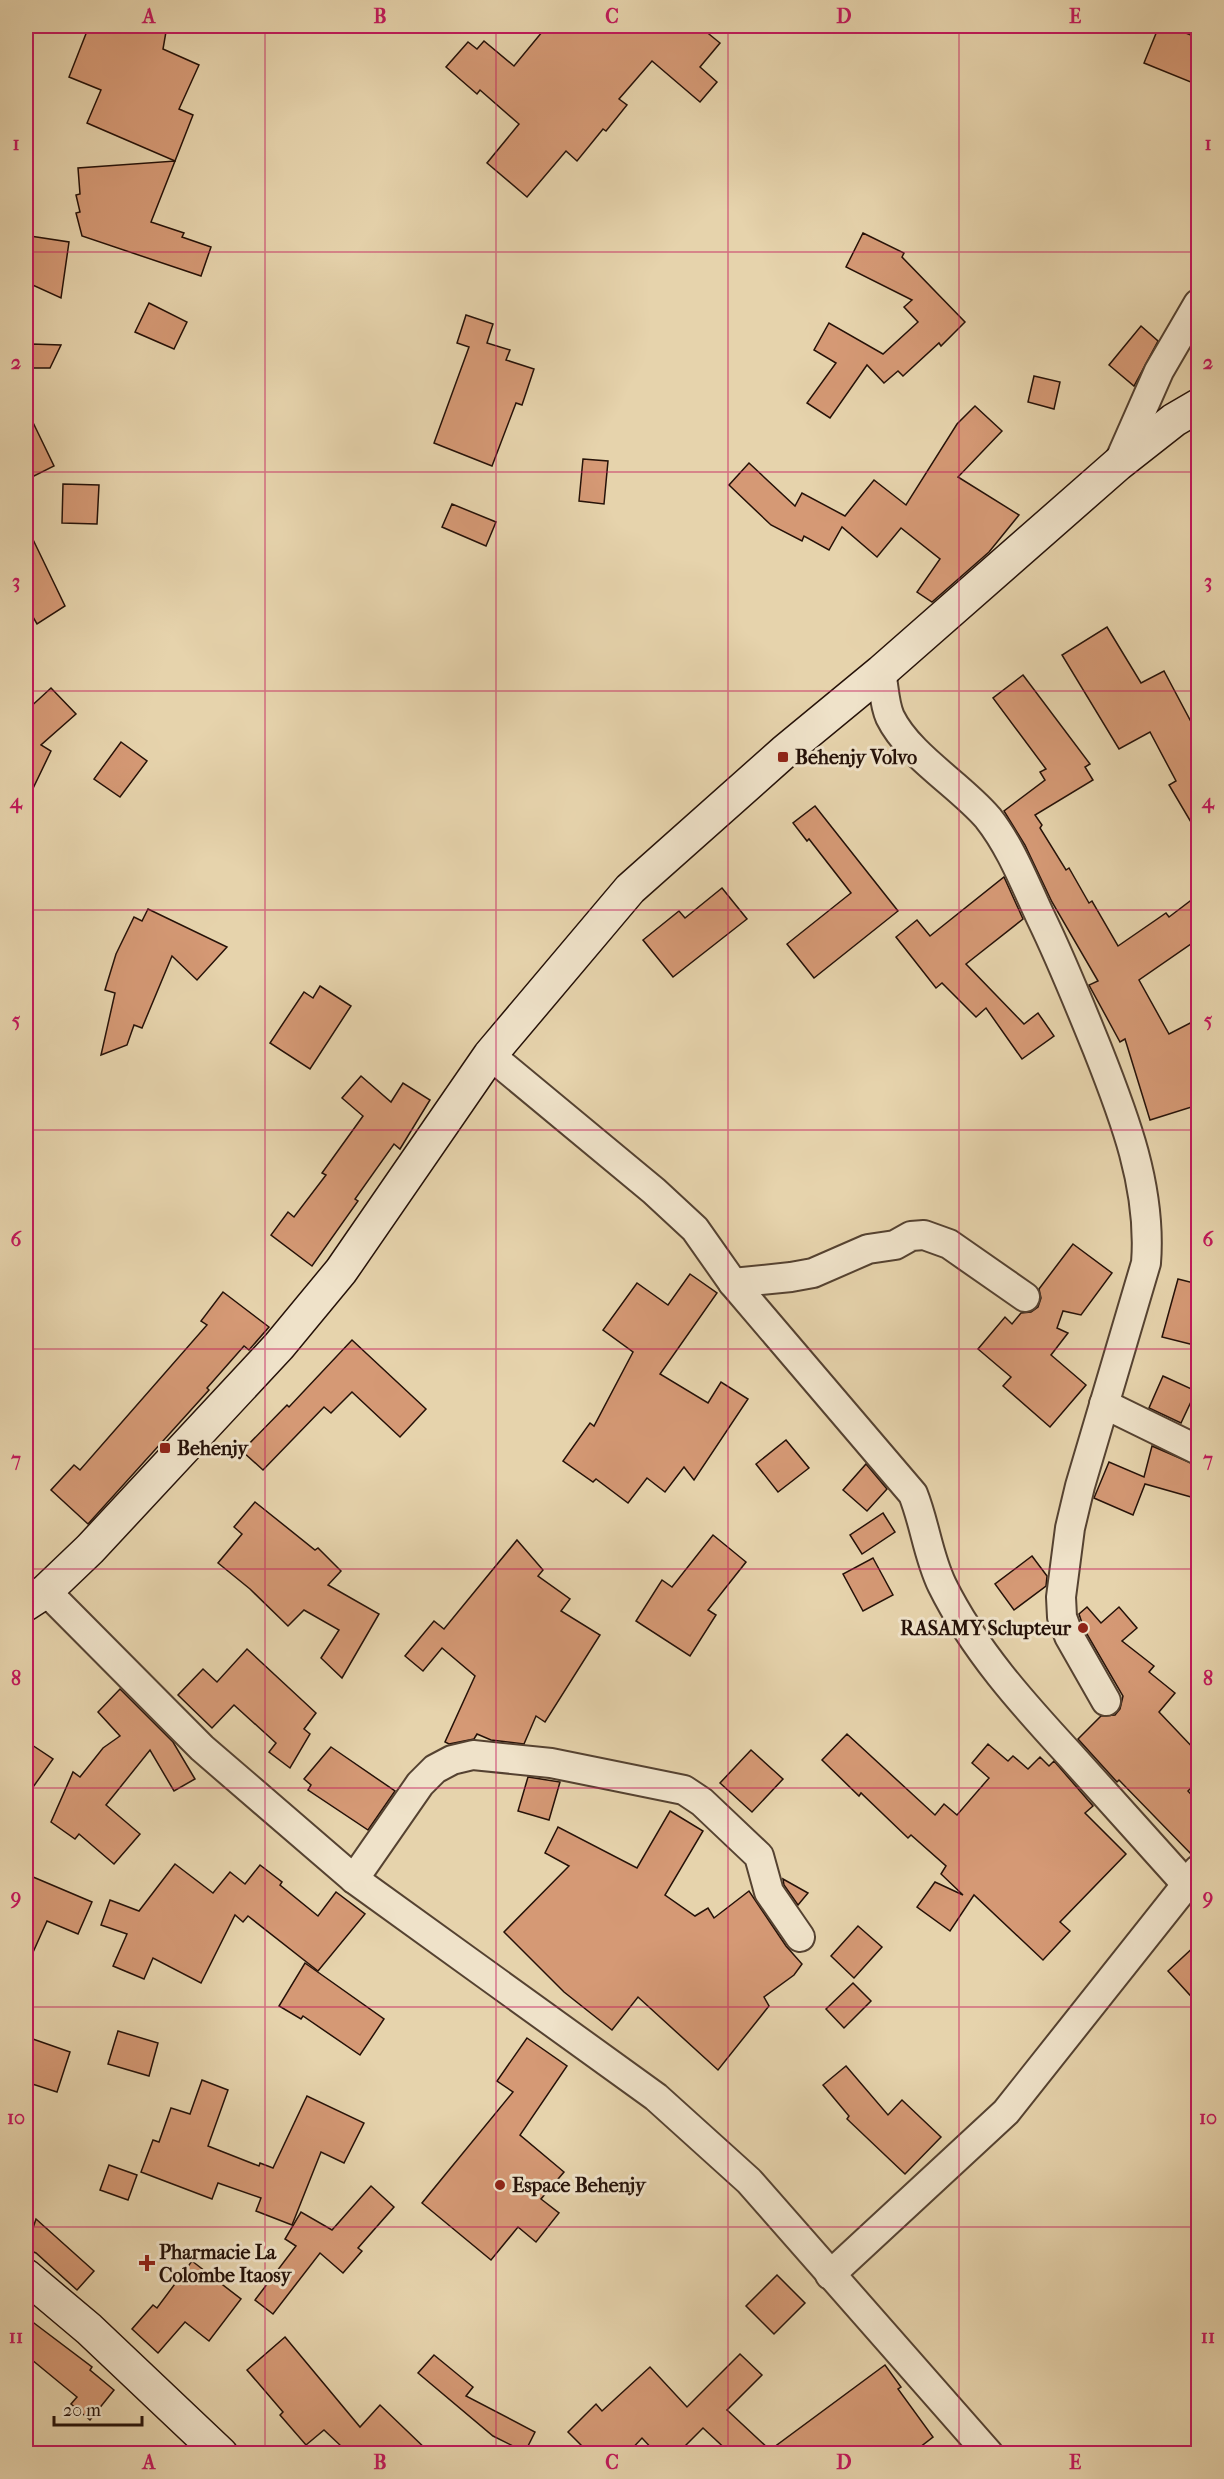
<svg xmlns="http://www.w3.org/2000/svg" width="1224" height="2479" viewBox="0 0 1224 2479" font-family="'IM FELL French Canon',serif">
  <rect width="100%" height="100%" fill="#e6d3ac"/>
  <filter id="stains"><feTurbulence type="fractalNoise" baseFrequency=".00333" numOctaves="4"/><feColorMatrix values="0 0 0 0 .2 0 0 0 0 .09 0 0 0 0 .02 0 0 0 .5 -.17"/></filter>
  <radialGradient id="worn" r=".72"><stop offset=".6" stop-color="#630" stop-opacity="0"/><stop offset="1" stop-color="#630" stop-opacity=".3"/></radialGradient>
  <g fill="#d59975" stroke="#251108" stroke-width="1.5">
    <path d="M89 26H167L163 49 199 65 179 109 193 115 175 161 87 123 101 90 69 77Z"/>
    <path d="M547 26H699L720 43 700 67 717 82 700 102 652 61 619 99 627 105 606 131 603 129 577 161 566 151 527 197 487 163 519 124 480 90 477 94 446 67 468 42 477 49 484 41 514 66Z"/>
    <path d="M1159 26H1169L1198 38V85L1144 63Z"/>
    <path d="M175 161 151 222 184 233 182 237 211 247 201 276 82 236 76 213 80 212 76 195 80 194 78 168Z"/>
    <path d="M863 233 904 253 902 257 965 322 941 346 939 343 903 376 898 371 884 383 867 365 830 418 807 403 836 363 814 350 829 323 883 354 918 322 904 307 912 300 846 267Z"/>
    <path d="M30 236 69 242 61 298 26 282V253H27Z"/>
    <path d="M149 303 187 322 174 349 135 332Z"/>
    <path d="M466 315 493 324 487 343 510 350 506 360 534 369 522 405 516 403 492 466 434 443 469 347 457 343Z"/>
    <path d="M1141 326 1158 341 1134 386 1109 365Z"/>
    <path d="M31 344 61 345 50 368H30Z"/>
    <path d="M1034 376 1060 382 1054 409 1028 402Z"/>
    <path d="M975 406 1002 431 958 477 1019 515 989 552 932 602 917 592 940 559 901 528 877 557 842 527 829 550 804 536 802 541 771 525 729 485 749 463 795 506 802 493 845 516 874 480 906 505 957 424Z"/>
    <path d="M26 408 54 466 26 480Z"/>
    <path d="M583 459 608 461 604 504 579 501Z"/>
    <path d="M63 484 99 485 97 524 62 523Z"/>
    <path d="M452 504 496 522 486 546 442 527Z"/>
    <path d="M26 525 65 606 37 624 26 605Z"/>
    <path d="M1107 627 1141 683 1164 671 1198 735V834L1169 785 1176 781 1150 732 1119 749 1062 655Z"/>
    <path d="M1023 675 1090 764 1085 767 1093 780 1035 815 1042 825 1040 828 1066 870 1069 868 1089 903 1092 901 1118 946 1166 913 1169 917 1198 895V939L1139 980 1169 1034 1198 1019V1105L1150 1120 1125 1039 1120 1042 1089 985 1098 981 1052 902 1025 845 1004 811 1045 780 1040 772 1046 769 993 698Z"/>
    <path d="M51 688 76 714 41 745 51 751 26 803V711Z"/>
    <path d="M121 742 147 761 120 797 94 779Z"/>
    <path d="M815 806 898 911 814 978 787 944 851 893 809 839 807 841 793 823Z"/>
    <path d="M1004 877 1023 919 966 964 1024 1024 1038 1013 1054 1036 1022 1059 986 1008 976 1017 942 983 936 988 896 937 917 920 930 936Z"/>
    <path d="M722 888 747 919 673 977 643 940 679 911 685 918Z"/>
    <path d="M148 909 227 947 197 980 172 956 142 1028 134 1025 127 1045 101 1055 115 993 105 990 116 954 134 917 142 921Z"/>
    <path d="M320 986 351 1006 310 1069 270 1043 304 992 313 998Z"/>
    <path d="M361 1076 391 1102 403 1083 430 1100 400 1149 394 1144 355 1199 358 1201 312 1266 271 1235 288 1212 294 1217 326 1175 322 1173 363 1116 342 1098Z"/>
    <path d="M1073 1244 1112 1273 1081 1315 1063 1311 1057 1328 1068 1333 1051 1355 1086 1385 1050 1427 1003 1386 1011 1377 978 1349 1005 1317 1012 1324 1021 1313 1031 1312 1038 1307 1041 1298 1039 1289Z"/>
    <path d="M690 1274 717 1293 660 1374 708 1403 721 1382 748 1399 694 1480 684 1467 665 1492 647 1478 628 1503 596 1479 593 1482 563 1461 590 1423 594 1426 633 1352 603 1330 637 1283 668 1305Z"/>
    <path d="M1178 1279 1198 1284V1346L1162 1337Z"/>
    <path d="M223 1292 269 1327 249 1350 244 1346 207 1388 209 1390 88 1524 51 1490 74 1465 80 1470 207 1325 201 1321Z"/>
    <path d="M352 1340 426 1409 400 1437 352 1392 331 1413 324 1407 263 1470 242 1451 287 1405 289 1407Z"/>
    <path d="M1163 1376 1196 1391 1181 1423 1149 1408Z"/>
    <path d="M786 1440 809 1468 778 1492 756 1464Z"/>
    <path d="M1152 1446 1198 1466V1499L1145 1484 1133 1515 1094 1498 1109 1462 1144 1477Z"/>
    <path d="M866 1464 887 1489 867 1511 843 1490Z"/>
    <path d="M255 1502 315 1550 318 1548 341 1571 328 1585 379 1614 342 1678 321 1658 339 1630 304 1610 288 1626 250 1589 218 1563 242 1534 234 1527Z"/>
    <path d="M883 1513 895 1532 862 1554 850 1535Z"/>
    <path d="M713 1535 746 1562 708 1610 716 1615 690 1656 636 1621 662 1580 672 1587Z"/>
    <path d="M517 1540 543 1570 538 1576 570 1599 561 1611 600 1635 545 1722 536 1716 524 1744 491 1740 477 1734 474 1739 449 1744 445 1742 475 1676 442 1648 423 1671 405 1656 434 1621 444 1629Z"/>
    <path d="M1032 1556 1047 1576 1046 1586 1014 1610 995 1584Z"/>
    <path d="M873 1558 893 1595 863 1611 843 1574Z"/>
    <path d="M1087 1607 1101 1623 1119 1607 1137 1628 1122 1641 1154 1666 1149 1672 1175 1693 1159 1712 1198 1753V1781L1188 1791 1198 1802V1854L1192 1855 1119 1780 1117 1782 1078 1739 1101 1716 1115 1715 1120 1709 1123 1696 1084 1629 1079 1614Z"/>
    <path d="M247 1649 316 1713 304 1729 310 1734 290 1768 269 1752 276 1743 234 1705 212 1728 178 1695 203 1669 217 1682Z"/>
    <path d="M120 1689 173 1742 195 1779 174 1791 150 1750 106 1805 140 1834 114 1864 79 1834 75 1839 51 1822 73 1772 80 1777 103 1748 120 1736 98 1712Z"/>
    <path d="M847 1734 935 1815 944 1804 957 1815 989 1778 972 1763 988 1744 1008 1761 1013 1756 1028 1769 1040 1757 1049 1766 1054 1761 1093 1806 1085 1813 1126 1854 1060 1922 1070 1931 1043 1960 974 1895 950 1931 917 1907 935 1882 963 1895 941 1874 946 1866 911 1835 908 1838 861 1793 859 1796 822 1760Z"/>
    <path d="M26 1741 53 1759 26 1797Z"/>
    <path d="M331 1747 395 1791 368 1830 308 1790 311 1785 304 1779Z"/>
    <path d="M751 1750 783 1779 752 1812 720 1783Z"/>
    <path d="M528 1777 560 1782 549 1820 518 1811Z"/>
    <path d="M670 1811 703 1831 665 1895 695 1916 708 1908 714 1918 749 1891 786 1946 802 1964 794 1975 764 1997 769 2006 718 2070 638 1997 612 2030 564 1992 504 1932 569 1866 545 1853 558 1827 637 1868Z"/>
    <path d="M175 1864 213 1893 230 1872 245 1884 260 1865 282 1882 280 1885 318 1916 336 1892 365 1914 318 1971 248 1916 243 1922 235 1915 201 1983 153 1958 144 1979 113 1966 127 1934 101 1925 110 1900 139 1911Z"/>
    <path d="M26 1874 92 1902 78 1934 47 1921 26 1968Z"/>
    <path d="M783 1879 808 1893 798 1905 784 1885Z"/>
    <path d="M858 1926 882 1947 854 1978 831 1956Z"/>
    <path d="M1198 1943V2004L1168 1971Z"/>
    <path d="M305 1963 384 2019 360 2055 303 2016 301 2019 279 2006Z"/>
    <path d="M853 1983 871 2001 844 2028 826 2009Z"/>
    <path d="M118 2031 158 2043 149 2076 108 2064Z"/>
    <path d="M30 2038 70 2052 57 2092 26 2082V2051Z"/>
    <path d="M527 2038 567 2066 520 2135 564 2172 541 2199 559 2213 536 2242 518 2227 491 2260 422 2203 513 2092 497 2081Z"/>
    <path d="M846 2066 888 2115 902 2100 941 2137 905 2174 847 2119 849 2116 823 2085Z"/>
    <path d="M202 2080 228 2090 208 2146 259 2166 260 2163 273 2168 307 2096 364 2123 344 2163 321 2152 292 2225 256 2211 261 2198 218 2183 212 2199 141 2172 153 2140 159 2142 171 2108 190 2114Z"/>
    <path d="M109 2165 137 2175 128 2200 100 2190Z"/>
    <path d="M371 2186 394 2207 358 2248 362 2251 343 2273 320 2253 273 2314 255 2300 296 2246 285 2239 301 2212 332 2230Z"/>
    <path d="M36 2219 94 2271 77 2290 36 2253 26 2249Z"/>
    <path d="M192 2261 241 2299 209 2341 185 2322 158 2353 132 2329 153 2305 157 2308Z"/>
    <path d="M777 2275 805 2303 774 2334 746 2306Z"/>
    <path d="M26 2317 92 2367 90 2370 114 2390 90 2420 71 2404 77 2397 26 2355Z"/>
    <path d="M285 2337 360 2427 380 2405 431 2454H335L341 2446 324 2430 306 2445 280 2415 283 2412 247 2370Z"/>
    <path d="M740 2354 762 2375 727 2410 770 2450 885 2365 901 2387 898 2389 933 2437 911 2454H731L703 2428 677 2454H657L642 2438 627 2454H590L568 2432 596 2404 602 2411 650 2367 687 2407Z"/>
    <path d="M434 2355 473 2387 466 2396 535 2432 525 2452 493 2436 418 2373Z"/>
  </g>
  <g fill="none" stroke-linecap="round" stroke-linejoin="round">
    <defs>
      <g id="street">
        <path d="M1118 464 1159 371 1198 304"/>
        <path d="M881 672C884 686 884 704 890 717 909 756 960 785 988 818 1011 847 1025 884 1041 918 1062 961 1079 1004 1097 1048 1124 1116 1152 1188 1146 1263L1080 1486 1070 1528 1061 1597 1062 1617 1069 1636 1106 1701"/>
        <path d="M490 1055 654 1191 695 1229 733 1283 913 1494C925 1524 928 1556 942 1585 974 1650 1023 1704 1071 1756 1110 1799 1148 1842 1187 1885"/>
        <path d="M733 1283 791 1277 813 1273 868 1249 895 1245 911 1236 924 1235 949 1244 1025 1297"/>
        <path d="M1104 1404 1198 1450"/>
        <path d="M46 1591 202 1748 354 1879 656 2097 749 2181 989 2454"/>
        <path d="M354 1879 420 1784 435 1769 452 1760 473 1755 551 1763 684 1790 702 1802 759 1856 769 1892 800 1937"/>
        <path d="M830 2275 1006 2112 1198 1870"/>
      </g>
      <g id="secondary">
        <path d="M26 1604 46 1591 90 1549 279 1346 341 1271 490 1055 630 889 784 752 881 672 1118 464 1174 420 1198 406"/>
        <path d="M26 2276 89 2329 221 2454"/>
      </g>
    </defs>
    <use href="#street" stroke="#554231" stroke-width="32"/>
    <use href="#secondary" stroke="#251108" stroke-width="36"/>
    <use href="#street" stroke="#efe2c9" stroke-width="28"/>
    <use href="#secondary" stroke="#efe2c9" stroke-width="33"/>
  </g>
  <path fill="none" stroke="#c2185b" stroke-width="1.5" stroke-opacity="0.55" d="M265 26V2454M496 26V2454M728 26V2454M959 26V2454M26 252H1198M26 472H1198M26 691H1198M26 910H1198M26 1130H1198M26 1349H1198M26 1569H1198M26 1788H1198M26 2007H1198M26 2227H1198"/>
  <g fill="#8f2418" stroke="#efe2c9" stroke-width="2">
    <rect x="777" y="751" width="12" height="12" rx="3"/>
    <rect x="159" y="1442" width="12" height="12" rx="3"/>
    <circle cx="1083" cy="1628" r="6"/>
    <circle cx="500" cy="2185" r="6"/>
    <path d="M144 2254h6v6h6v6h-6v6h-6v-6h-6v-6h6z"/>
  </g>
  <g text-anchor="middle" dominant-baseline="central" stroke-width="6" stroke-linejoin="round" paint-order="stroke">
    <g font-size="20" font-weight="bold" fill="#251108" stroke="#efe2c9" text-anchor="start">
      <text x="795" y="757">Behenjy Volvo</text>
      <text x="177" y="1448">Behenjy</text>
      <text x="1071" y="1628" text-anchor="end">RASAMY Sclupteur</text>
      <text x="512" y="2185">Espace Behenjy</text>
      <text x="159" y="2252">Pharmacie La<tspan x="159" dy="23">Colombe Itaosy</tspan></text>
    </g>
  </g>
  <rect width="1224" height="2479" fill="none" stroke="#e6d3ac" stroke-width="66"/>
  <path d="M54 2416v9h88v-9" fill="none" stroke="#251108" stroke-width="3"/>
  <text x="63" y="2416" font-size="18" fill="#251108" stroke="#efe2c9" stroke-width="4.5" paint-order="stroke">20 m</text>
  <rect x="33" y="33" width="1158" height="2413" fill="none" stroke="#c2185b" stroke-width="2"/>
  <g font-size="20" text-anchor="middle" font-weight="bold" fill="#c2185b">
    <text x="149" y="23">A</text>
    <text x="380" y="23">B</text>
    <text x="612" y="23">C</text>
    <text x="844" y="23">D</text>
    <text x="1075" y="23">E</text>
    <text x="16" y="150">1</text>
    <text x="1208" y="150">1</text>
    <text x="16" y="369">2</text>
    <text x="1208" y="369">2</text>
    <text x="16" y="588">3</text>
    <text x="1208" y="588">3</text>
    <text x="16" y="808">4</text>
    <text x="1208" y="808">4</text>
    <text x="16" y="1027">5</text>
    <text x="1208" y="1027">5</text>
    <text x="16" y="1246">6</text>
    <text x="1208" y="1246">6</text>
    <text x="16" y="1466">7</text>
    <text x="1208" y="1466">7</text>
    <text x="16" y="1685">8</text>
    <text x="1208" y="1685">8</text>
    <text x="16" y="1904">9</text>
    <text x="1208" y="1904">9</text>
    <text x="16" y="2124">10</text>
    <text x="1208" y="2124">10</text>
    <text x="16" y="2343">11</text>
    <text x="1208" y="2343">11</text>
    <text x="149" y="2469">A</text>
    <text x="380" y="2469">B</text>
    <text x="612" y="2469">C</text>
    <text x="844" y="2469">D</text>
    <text x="1075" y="2469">E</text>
  </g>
  <rect width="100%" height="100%" filter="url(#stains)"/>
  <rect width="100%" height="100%" fill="url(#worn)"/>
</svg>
